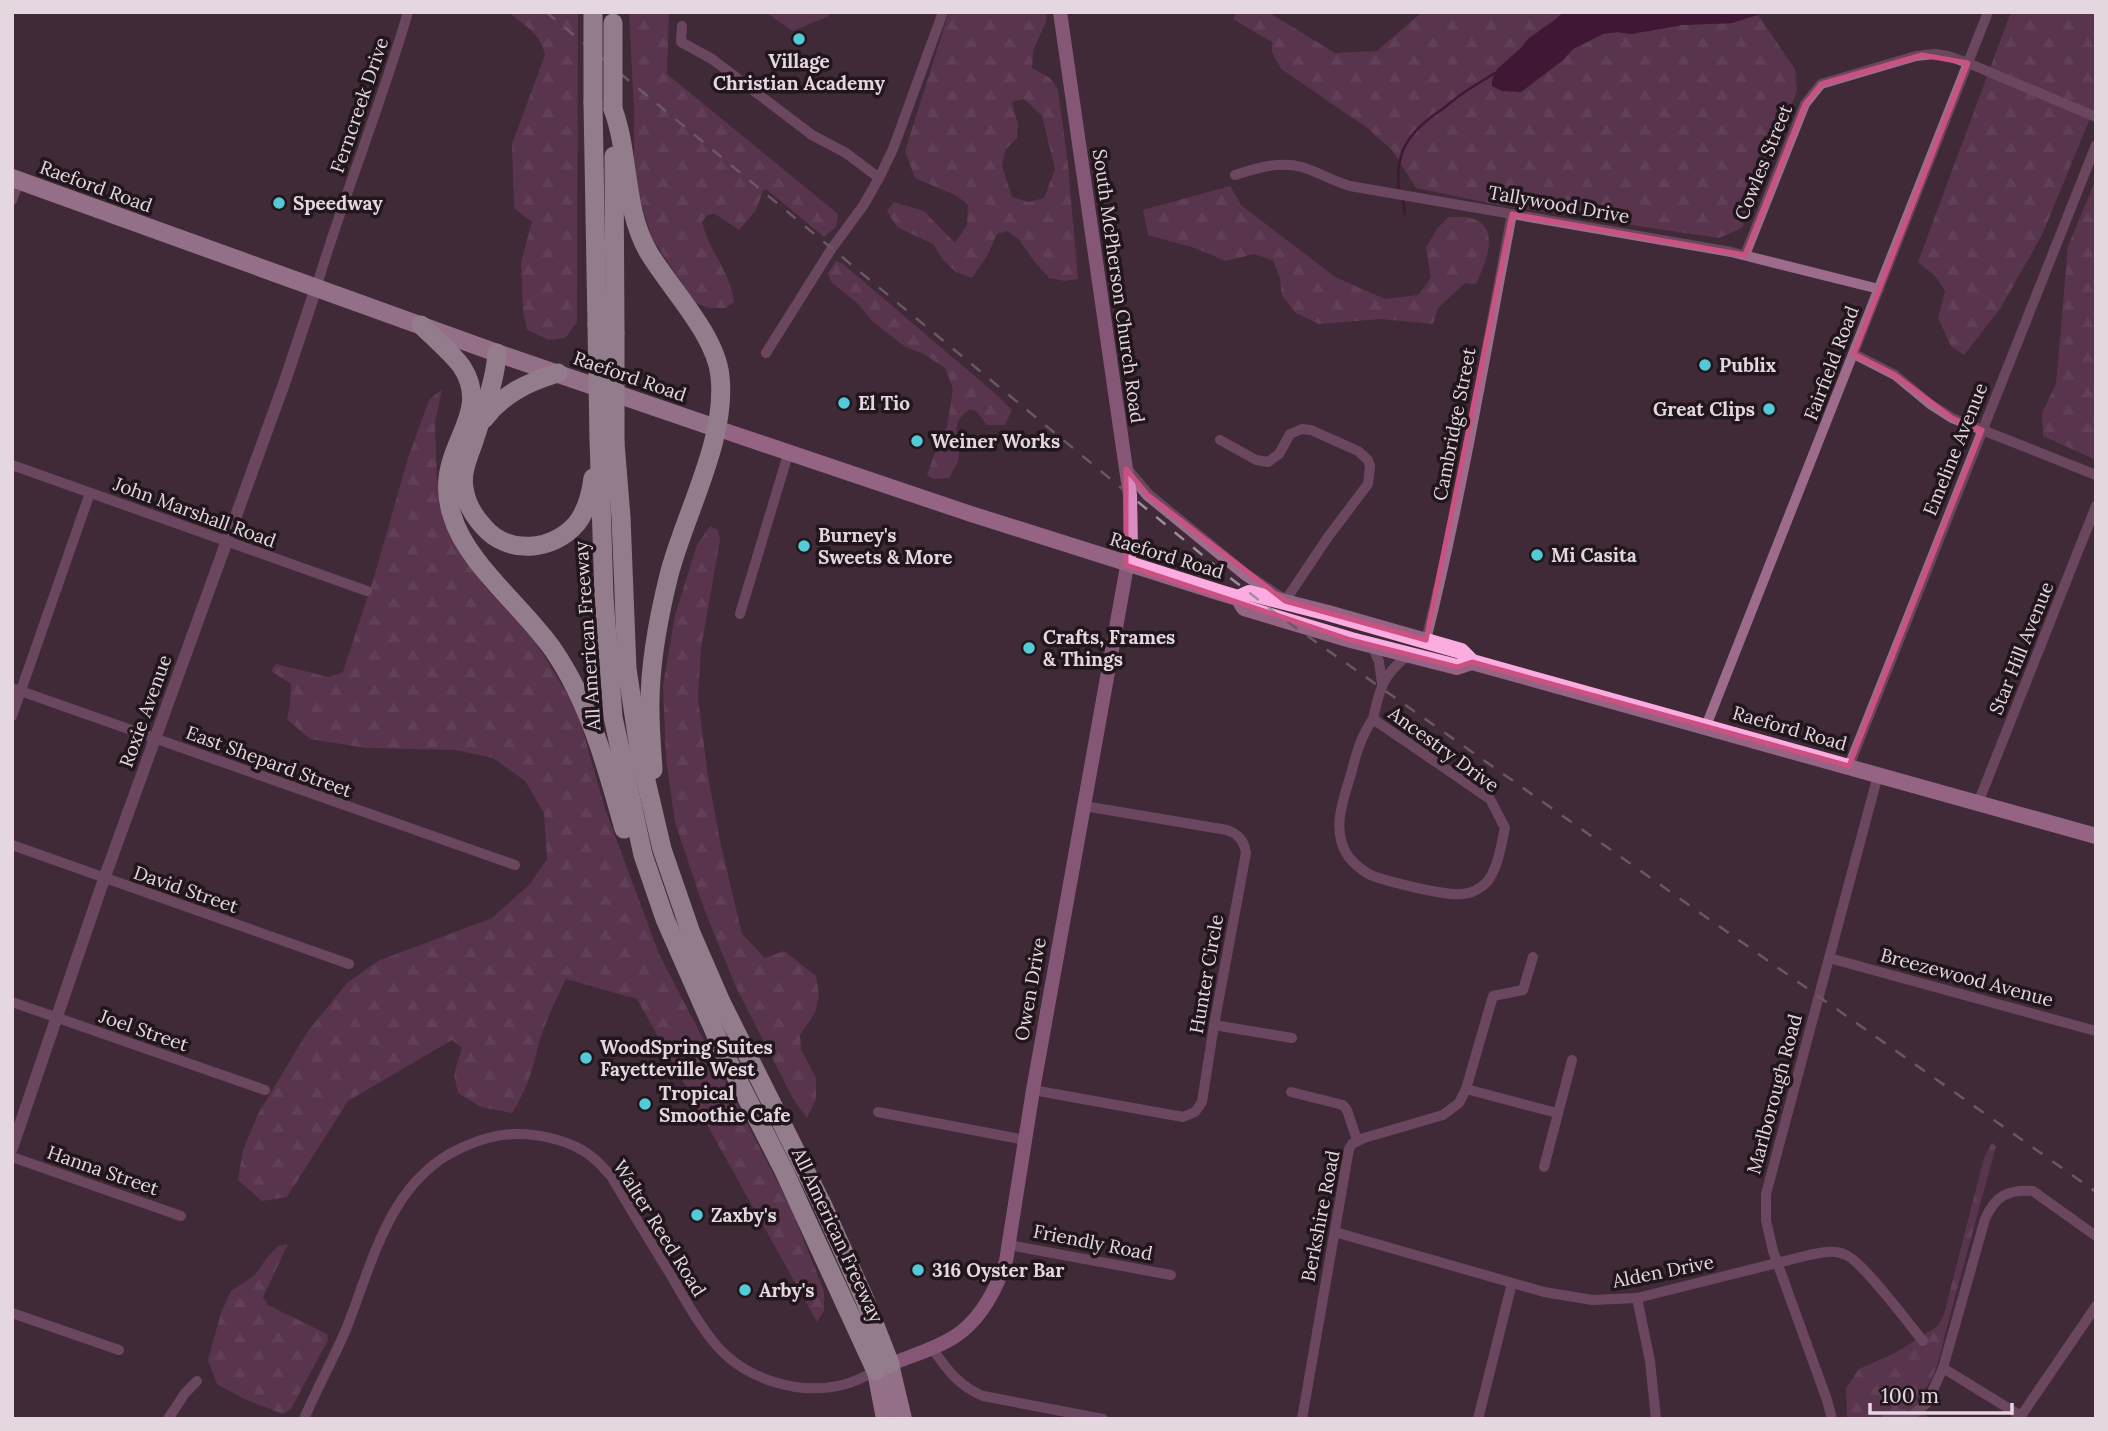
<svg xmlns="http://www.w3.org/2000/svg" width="2108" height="1431" viewBox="0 0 2108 1431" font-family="Lora,serif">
  <defs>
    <pattern id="forest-firs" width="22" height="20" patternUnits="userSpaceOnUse" patternTransform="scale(1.75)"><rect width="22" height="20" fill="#784167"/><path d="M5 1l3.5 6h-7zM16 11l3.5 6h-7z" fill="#8b5c7c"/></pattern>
  </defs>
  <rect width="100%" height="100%" fill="#402a38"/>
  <path fill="#784167" d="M765 12H830L829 16 793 31Z"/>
  <g fill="url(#forest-firs)" fill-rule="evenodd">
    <path d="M508 12H578L577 322 565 338 549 340 527 330 523 312 521 262 532 222 514 208 512 144 545 55C541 33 525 26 508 12Z"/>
    <path d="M629 12H669L667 74 838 214 836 227 824 237 766 189 763 191 756 210 739 230 715 214 707 215 702 222C709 251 731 273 734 302L725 308H709L695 303 652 238 638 193 634 161V110Z"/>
    <path d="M949 12H1047L1046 22 1033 51 1032 68 1050 78 1058 89 1068 165 1078 279 1065 281 1049 278 1034 261 1019 240 1007 231 997 234 987 256 972 278 956 272 943 260 933 244 897 227 887 211 894 202 924 211 955 243 967 225 968 205 957 196 915 178 905 151ZM1024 99 1042 116 1055 169 1044 198 1029 202 1012 197 1002 166 1005 150 1017 138 1018 125 1012 102Z"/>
    <path d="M1237 12H1268L1335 53 1377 51 1422 12H1564C1550 25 1533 32 1522 47L1521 92 1563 60 1573 49 1603 34 1617 32 1631 34 1682 25 1732 23 1758 15 1795 69 1797 91 1742 228 1719 238 1503 206 1416 188 1392 150 1366 127 1281 69 1272 52V42L1233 19Z"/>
    <path d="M2011 12H2096V104L2042 235 2000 309 1964 355 1951 346 1938 318 1945 291 1936 277 1918 262Z"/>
    <path d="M2096 179V460L2043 436 2042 413 2056 384 2068 246Z"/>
    <path d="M1230 186 1241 205 1335 277 1385 299 1418 295 1431 278 1426 248 1437 229 1448 217C1455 217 1463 216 1470 218 1503 226 1485 264 1476 284L1465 283 1438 308 1433 324 1381 319 1319 324 1296 313 1282 296 1280 278 1273 260 1254 254 1226 261 1195 248 1148 235 1143 210Z"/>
    <path d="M836 261 843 264 998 396 1012 410 1005 425H987L977 412 970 409C948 424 960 435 959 456 959 463 953 471 949 478L933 479 927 475 937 447 947 426 953 389 945 368 924 354 904 346 872 321 857 303 831 282 828 273Z"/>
    <path d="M442 389 435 423 437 480 447 528 484 586 533 638 577 710 605 809 659 954 790 1206 824 1291V1311L817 1322 637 999 566 979C558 995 542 1029 538 1046 533 1070 526 1091 512 1113L481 1107 458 1093 454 1074 462 1048 452 1040 348 1101 287 1197 262 1201 238 1180 243 1150 258 1114 308 1031 347 983 378 961 492 918 530 884 547 859 544 813 525 781 493 758 455 750 366 748 310 739 287 719 290 704 291 684 271 671 276 664 328 677 343 672 375 574 408 458 429 400Z"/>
    <path d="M710 526 718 530 720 540 701 648 698 698 708 776 720 841 742 934 765 958 784 951 816 976 819 996 815 1013 800 1035 801 1049 816 1078V1099L807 1118 792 1097 735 985 703 906 675 822 666 759 663 686 675 615 697 545Z"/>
    <path d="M1992 1143 1996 1146 1944 1338C1939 1362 1934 1383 1916 1399L1929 1419H1847L1846 1388 1859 1369 1895 1353 1938 1326 1944 1314 1984 1158Z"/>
    <path d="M288 1244 263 1297 268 1305 327 1334 328 1340 291 1409 283 1414 242 1398 217 1384 208 1360 221 1313 231 1291 255 1275 266 1259 278 1246Z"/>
  </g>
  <path fill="#400031" d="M1564 12H1766L1732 23 1682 25 1631 34 1617 32 1603 34 1573 49 1563 60 1521 92 1502 91 1492 86V80L1497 69 1522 47 1528 39 1554 21Z"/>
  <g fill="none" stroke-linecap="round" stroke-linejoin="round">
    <g stroke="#400031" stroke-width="2.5">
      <path d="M1399 191C1394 151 1410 131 1441 110 1446 107 1449 103 1454 100 1466 90 1481 82 1495 73L1496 75"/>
      <path d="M1403 200 1405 214"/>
    </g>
    <g stroke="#9d6c8c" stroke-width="10">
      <path d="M682 26 681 42 712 59 812 135 846 153 879 178"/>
      <path d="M1235 175C1257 168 1278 161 1302 167 1318 172 1333 181 1350 186L1731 252 1879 289"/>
      <path d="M12 200 19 181"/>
      <path d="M1745 255 1805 104 1821 84 1916 56 1935 54 1948 56 1968 63 2096 117"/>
      <path d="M316 288C344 195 381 105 408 12"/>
      <path d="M766 353 832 248 863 206 879 178 893 149 943 12"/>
      <path d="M1854 354 1895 375 1930 404 1952 418 2096 475"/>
      <path d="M1220 440 1256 460 1268 462 1279 454 1290 434 1302 429 1311 430 1358 451 1368 460 1370 466 1368 484 1328 537 1285 601"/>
      <path d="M12 465 367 591"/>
      <path d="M740 614 789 451"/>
      <path d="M1426 640C1461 500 1485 356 1512 214"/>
      <path d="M1372 645 1379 662 1382 683"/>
      <path d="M12 688 515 865"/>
      <path d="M12 716 90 493"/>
      <path d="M1373 719 1490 799 1505 828C1501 845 1498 870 1486 883 1480 889 1470 894 1462 894 1445 896 1390 882 1373 876 1365 873 1353 863 1348 856 1331 831 1343 800 1351 774 1356 754 1361 736 1373 719Z"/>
      <path d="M1373 719C1380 688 1382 676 1408 655"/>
      <path d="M1706 726 1988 12"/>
      <path d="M1849 766 2096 145"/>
      <path d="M1978 803 2096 506"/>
      <path d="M12 845 349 964"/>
      <path d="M1829 958 2096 1031"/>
      <path d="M12 1002 265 1090"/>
      <path d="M1214 1025 1292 1038"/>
      <path d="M1466 1089 1557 1113"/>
      <path d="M1033 1090 1183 1117 1195 1112 1202 1102 1214 1025 1246 853C1244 840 1238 834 1227 830L1084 806"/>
      <path d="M1291 1092 1343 1105 1347 1110 1357 1140"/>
      <path d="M878 1112 1025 1140"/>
      <path d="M12 1157 181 1216"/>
      <path d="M1544 1167 1572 1060"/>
      <path d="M1335 1232 1544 1292 1593 1300 1637 1298 1809 1255C1821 1253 1834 1249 1846 1255 1863 1262 1908 1323 1923 1341"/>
      <path d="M2096 1236 2033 1191C2008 1189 1995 1196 1985 1219L1943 1368 2021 1416 2096 1306"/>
      <path d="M1009 1245 1171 1275"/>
      <path d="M1637 1298 1650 1361 1656 1419"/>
      <path d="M12 1313 119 1350"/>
      <path d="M932 1348C947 1370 959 1386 983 1396L1103 1419"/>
      <path d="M168 1419 185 1393 197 1381"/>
      <path d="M304 1419C317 1388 334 1358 347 1327 373 1261 390 1180 461 1148 479 1140 496 1134 517 1134 541 1134 573 1141 592 1157 599 1162 605 1170 611 1176 631 1210 651 1243 672 1277 684 1298 696 1320 712 1340 742 1379 799 1397 846 1384 856 1381 866 1376 876 1371"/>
      <path d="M1302 1419 1349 1149 1352 1144 1364 1138 1443 1115 1459 1103 1466 1089 1493 996 1523 990 1533 957"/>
      <path d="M1478 1419 1512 1283"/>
      <path d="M1832 1419 1827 1400 1773 1251 1766 1220V1194L1878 775"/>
      <path d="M1886 1419 1903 1415 1909 1418"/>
      <path d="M1908 1419 1927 1403 1943 1368"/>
    </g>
    <g stroke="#9d6c8c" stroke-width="12">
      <path d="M1126 469 1148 495 1246 575 1282 599"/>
      <path d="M12 1148 104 879 285 381 316 288"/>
    </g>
    <path stroke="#d98cbf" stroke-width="14" d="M882 1368C905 1357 932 1351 954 1337 981 1320 996 1290 1006 1261L1033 1090 1131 544 1130 495 1126 469 1060 12"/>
    <g stroke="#fdace1" stroke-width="16">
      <path d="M716 428 971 514 1221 593 1238 598 1249 593 1328 613 1461 651 1472 662 2096 836"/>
      <path d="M1238 598 1244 608 1351 640 1457 667 1472 662"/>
    </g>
    <g stroke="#fbc6e8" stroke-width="18">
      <path d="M12 178 497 353 716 428"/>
      <path d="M890 1364 903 1419"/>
      <path d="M876 1371 885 1419"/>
    </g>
    <g stroke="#f9e0ef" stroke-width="19">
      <path d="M593 103 597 325"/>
      <path d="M613 109C630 155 623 209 649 253 670 288 716 335 720 376 727 440 685 513 669 575 658 619 649 667 650 712 650 731 652 751 653 770"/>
      <path d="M614 156 615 333"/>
      <path d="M421 325C432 336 454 355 462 367 485 403 461 428 451 463 446 480 447 499 452 515 466 564 525 608 554 651 590 704 607 768 624 829"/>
      <path d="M497 353C495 383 483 412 474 441 469 456 461 472 464 488 466 503 473 515 483 526 507 555 553 552 577 523 587 510 591 494 593 478"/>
      <path d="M484 419C503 394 528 382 558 373"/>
      <path d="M599 439 604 597 613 717 643 855 665 919 724 1053 784 1171 876 1371"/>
      <path d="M615 443 621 517 627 669 640 755 662 849 691 933 721 1002 822 1204 865 1300 890 1364"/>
    </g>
    <path stroke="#9f8e99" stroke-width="2.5" stroke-dasharray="12 12" stroke-linecap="butt" d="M546 12 1224 573 1282 618 2096 1192"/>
    <g stroke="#f9e0ef" stroke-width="19">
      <path d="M593 12V103"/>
      <path d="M613 109V23"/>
      <path d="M597 325 599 439"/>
      <path d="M615 333V443"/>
    </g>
  </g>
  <path d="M0 0H2108V1431H0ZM1922 55 1968 63 1854 354 1895 375 1952 418 1982 430 1849 766 1472 662 1457 667 1351 640 1126 565V469L1148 495 1285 601 1426 640 1512 214 1745 255 1805 104 1821 84Z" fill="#402a38" fill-opacity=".55" fill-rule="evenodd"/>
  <path fill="none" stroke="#cc5183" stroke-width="5" stroke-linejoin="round" d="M1922 55 1968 63 1854 354 1895 375 1952 418 1982 430 1849 766 1472 662 1457 667 1351 640 1126 565V469L1148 495 1285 601 1426 640 1512 214 1745 255 1805 104 1821 84Z"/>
  <g fill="#52cbd7" stroke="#20161c" stroke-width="2.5">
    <circle cx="799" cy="39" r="7"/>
    <circle cx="279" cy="203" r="7"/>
    <circle cx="1705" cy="365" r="7"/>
    <circle cx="844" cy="403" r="7"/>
    <circle cx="1769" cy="409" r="7"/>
    <circle cx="917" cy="441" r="7"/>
    <circle cx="804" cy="546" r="7"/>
    <circle cx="1537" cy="555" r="7"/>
    <circle cx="1029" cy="648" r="7"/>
    <circle cx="586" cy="1058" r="7"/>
    <circle cx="645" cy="1104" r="7"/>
    <circle cx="697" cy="1215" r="7"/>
    <circle cx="918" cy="1270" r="7"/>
    <circle cx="745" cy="1290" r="7"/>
  </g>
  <g text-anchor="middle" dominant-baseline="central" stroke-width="7" stroke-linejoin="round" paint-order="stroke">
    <g font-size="19" font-weight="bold" fill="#e5d7e0" stroke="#20161c" text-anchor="start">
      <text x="799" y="61" text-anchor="middle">Village<tspan x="799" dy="22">Christian Academy</tspan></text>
      <text x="293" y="203">Speedway</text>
      <text x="1719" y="365">Publix</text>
      <text x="858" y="403">El Tio</text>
      <text x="1755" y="409" text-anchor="end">Great Clips</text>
      <text x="931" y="441">Weiner Works</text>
      <text x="818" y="535">Burney's<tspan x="818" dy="22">Sweets &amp; More</tspan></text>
      <text x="1551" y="555">Mi Casita</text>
      <text x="1043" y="637">Crafts, Frames<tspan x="1043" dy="22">&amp; Things</tspan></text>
      <text x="600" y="1047">WoodSpring Suites<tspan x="600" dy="22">Fayetteville West</tspan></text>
      <text x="659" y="1093">Tropical<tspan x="659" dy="22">Smoothie Cafe</tspan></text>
      <text x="711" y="1215">Zaxby's</text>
      <text x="932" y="1270">316 Oyster Bar</text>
      <text x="759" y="1290">Arby's</text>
    </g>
    <g font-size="19" fill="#e5d7e0" stroke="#20161c">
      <text transform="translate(359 105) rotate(-71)">Ferncreek Drive</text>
      <text transform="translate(1763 162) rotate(-68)">Cowles Street</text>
      <text transform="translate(96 186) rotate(20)">Raeford Road</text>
      <text transform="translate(1559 204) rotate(10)">Tallywood Drive</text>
      <text transform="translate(1119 286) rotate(82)">South McPherson Church Road</text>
      <text transform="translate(1831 363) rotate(-69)">Fairfield Road</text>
      <text transform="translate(630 376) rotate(19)">Raeford Road</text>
      <text transform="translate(1454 424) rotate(-79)">Cambridge Street</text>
      <text transform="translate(1955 449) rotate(-68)">Emeline Avenue</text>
      <text transform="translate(195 512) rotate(20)">John Marshall Road</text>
      <text transform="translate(1167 555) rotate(17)">Raeford Road</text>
      <text transform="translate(587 636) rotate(-94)">All American Freeway</text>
      <text transform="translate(2021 648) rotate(-68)">Star Hill Avenue</text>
      <text transform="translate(145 711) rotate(-70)">Roxie Avenue</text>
      <text transform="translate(1790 728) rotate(16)">Raeford Road</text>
      <text transform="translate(1444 749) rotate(36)">Ancestry Drive</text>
      <text transform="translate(269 761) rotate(20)">East Shepard Street</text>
      <text transform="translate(186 889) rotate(19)">David Street</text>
      <text transform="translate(1206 974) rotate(-80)">Hunter Circle</text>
      <text transform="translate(1967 977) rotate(15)">Breezewood Avenue</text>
      <text transform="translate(1030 989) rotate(-80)">Owen Drive</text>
      <text transform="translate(144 1030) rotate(19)">Joel Street</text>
      <text transform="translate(1774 1094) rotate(-75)">Marlborough Road</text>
      <text transform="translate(103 1170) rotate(19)">Hanna Street</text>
      <text transform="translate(1320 1216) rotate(-79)">Berkshire Road</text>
      <text transform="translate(660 1228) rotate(58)">Walter Reed Road</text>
      <text transform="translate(838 1235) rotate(65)">All American Freeway</text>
      <text transform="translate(1093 1242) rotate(11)">Friendly Road</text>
      <text transform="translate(1663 1271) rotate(-11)">Alden Drive</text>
    </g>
  </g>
  <rect width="2108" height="1431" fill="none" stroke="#e5d7e0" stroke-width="28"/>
  <path d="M1870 1403v10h142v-10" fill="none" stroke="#e5d7e0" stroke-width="3.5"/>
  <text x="1881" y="1403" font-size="21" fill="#e5d7e0" stroke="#20161c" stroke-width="5" paint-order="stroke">100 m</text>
</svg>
